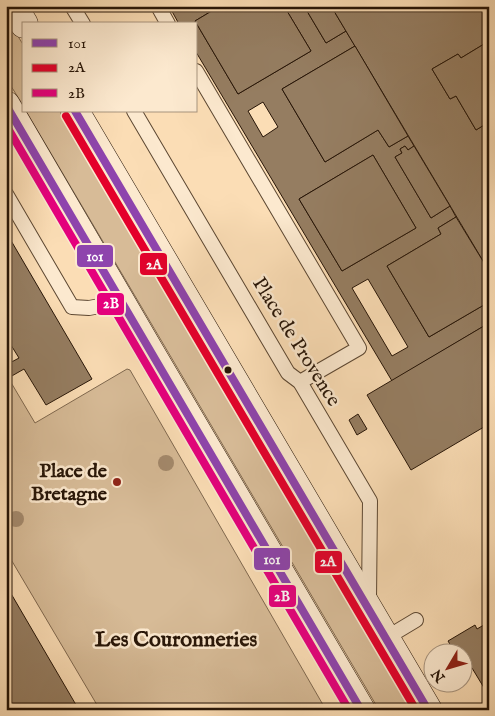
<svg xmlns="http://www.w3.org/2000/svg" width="495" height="716" viewBox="0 0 495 716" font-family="'IM FELL English',serif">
  <rect width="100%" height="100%" fill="#fbddb5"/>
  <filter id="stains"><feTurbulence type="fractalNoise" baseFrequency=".004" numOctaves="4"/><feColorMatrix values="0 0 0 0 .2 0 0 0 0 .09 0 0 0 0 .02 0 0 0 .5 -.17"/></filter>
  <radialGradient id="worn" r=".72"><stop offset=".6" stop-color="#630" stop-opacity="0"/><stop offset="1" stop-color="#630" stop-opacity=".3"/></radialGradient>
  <g fill="#d7bb97" stroke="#7f684f">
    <path d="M6 17 24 46V107L6 78Z"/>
    <path d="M26 111H62L414 710H379Z"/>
    <path d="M127 369 130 370 326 710H100L6 551V374L35 423Z"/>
  </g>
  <g fill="#957d61" stroke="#271507" fill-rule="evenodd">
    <path d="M169 6H220L195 21 238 94 311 51 284 6H304L326 43 346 31 355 46 282 89 325 162 378 130 389 147 408 136 414 146 408 150 405 146 400 149 402 153 395 157 431 218 450 206 456 217 438 228 441 234 387 266 429 337 489 302V323L392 381 196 52V24H179ZM263 102 278 127 263 137 248 111ZM373 155 416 228 342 271 299 199ZM368 279 408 347 392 356 352 288Z"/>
    <path d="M220 6H284L311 51 238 94 195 21Z"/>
    <path d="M304 6H331L346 31 326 43Z"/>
    <path d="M331 6H488L489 8V41L461 58 458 54 432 69 450 99 456 96 476 130 489 122V271Z"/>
    <path d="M489 41V122L476 130 456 96 450 99 432 69 458 54 461 58Z"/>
    <path d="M355 46 408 136 389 147 378 130 325 162 282 89Z"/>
    <path d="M405 146 408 150 414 146 450 206 431 218 395 157 402 153 400 149Z"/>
    <path d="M373 155 416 228 342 271 299 199Z"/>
    <path d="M456 217 489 271V302L429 337 387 266 441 234 438 228Z"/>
    <path d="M6 232 92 379 46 405 24 369 10 377 6 370V365L19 358 6 337Z"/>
    <path d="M489 323V424L411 470 367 395Z"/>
    <path d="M358 414 367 429 357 435 349 420Z"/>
    <path d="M6 585 79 710H11L6 701Z"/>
    <path d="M489 622V696L472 668 466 672 462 665V654H456L448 641 475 625 477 629Z"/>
  </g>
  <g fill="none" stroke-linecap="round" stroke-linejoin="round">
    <defs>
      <g id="service">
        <path d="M72 6 83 24"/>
        <path d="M158 6 168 24"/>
        <path d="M196 71 359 348 300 382"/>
        <path d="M134 111 288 373 300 382 370 501 369 600"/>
        <path d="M6 194 72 307 89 308 121 302"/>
        <path d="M386 638 416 620"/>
      </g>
      <g id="secondary">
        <path d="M13 6 24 24"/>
        <path d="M6 105 149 350 361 710"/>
        <path d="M75 111 428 710"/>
      </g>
    </defs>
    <use href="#service" stroke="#5c4732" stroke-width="16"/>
    <use href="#secondary" stroke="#271507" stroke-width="29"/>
    <use href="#service" stroke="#fce9cf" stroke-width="14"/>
    <use href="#secondary" stroke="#fce9cf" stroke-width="28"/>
    <defs>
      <g id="bus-1">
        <path d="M6 105 361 710"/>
        <path d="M75 111 428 710"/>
      </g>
      <path id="bus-2" d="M66 116 416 710"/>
      <path id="bus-3" d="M6 125 349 710"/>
    </defs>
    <use href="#bus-1" stroke="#fce9cf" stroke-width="11"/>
    <use href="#bus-2" stroke="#fce9cf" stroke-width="11"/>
    <use href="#bus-3" stroke="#fce9cf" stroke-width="11"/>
    <use href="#bus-1" stroke="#8e44ad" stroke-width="8"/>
    <use href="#bus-2" stroke="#e4002b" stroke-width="8"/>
    <use href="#bus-3" stroke="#e5007d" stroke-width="8"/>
  </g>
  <g fill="#a48a6d">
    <circle cx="166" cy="463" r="8"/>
    <circle cx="16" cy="519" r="8"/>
  </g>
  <circle fill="#271507" stroke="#fce9cf" stroke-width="2" cx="228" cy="370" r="4.5"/>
  <circle fill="#8f2418" stroke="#fce9cf" stroke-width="2" cx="117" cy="482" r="5"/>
  <g text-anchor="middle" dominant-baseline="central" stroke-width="5" stroke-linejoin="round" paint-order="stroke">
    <g font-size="20" fill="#271507" stroke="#fce9cf">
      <text transform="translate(296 342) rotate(58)">Place de Provence</text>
    </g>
    <g font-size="20" font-weight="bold" fill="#271507" stroke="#fce9cf" text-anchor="end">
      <text x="107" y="471">Place de<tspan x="107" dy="23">Bretagne</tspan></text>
    </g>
    <g font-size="22" font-weight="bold" fill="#271507" stroke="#fce9cf">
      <text x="176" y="640">Les Couronneries</text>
    </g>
  </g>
  <g stroke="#fce9cf" stroke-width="2">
    <rect x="76" y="244" width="38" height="24" rx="5" fill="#8e44ad"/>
    <rect x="139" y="252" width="29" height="24" rx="5" fill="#e4002b"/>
    <rect x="96" y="292" width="29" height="24" rx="5" fill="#e5007d"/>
    <rect x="253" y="547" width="38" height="24" rx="5" fill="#8e44ad"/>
    <rect x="314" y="550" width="29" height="24" rx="5" fill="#e4002b"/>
    <rect x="268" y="584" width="29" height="24" rx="5" fill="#e5007d"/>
  </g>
  <g font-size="14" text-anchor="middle" font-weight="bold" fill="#fff">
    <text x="95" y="261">101</text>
    <text x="154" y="269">2A</text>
    <text x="111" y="308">2B</text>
    <text x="272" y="564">101</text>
    <text x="328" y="566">2A</text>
    <text x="282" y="601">2B</text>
  </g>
  <rect width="495" height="716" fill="none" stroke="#fbddb5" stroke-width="25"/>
  <rect x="8" y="8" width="480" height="701" fill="none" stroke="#271507" stroke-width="2.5"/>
  <rect x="12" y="12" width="470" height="691" fill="none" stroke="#271507"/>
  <rect x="22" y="22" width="175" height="90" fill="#fce9cf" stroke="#a7947f"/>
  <rect x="32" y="39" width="25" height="8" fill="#8e44ad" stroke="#a7947f"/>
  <text x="68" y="48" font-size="15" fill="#271507">101</text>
  <rect x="32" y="64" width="25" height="8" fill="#e4002b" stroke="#a7947f"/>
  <text x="68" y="72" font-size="15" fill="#271507">2A</text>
  <rect x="32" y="89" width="25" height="8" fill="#e5007d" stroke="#a7947f"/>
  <text x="68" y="98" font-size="15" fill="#271507">2B</text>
  <g transform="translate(448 668) rotate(232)"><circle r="24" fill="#fce9cf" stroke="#a7947f"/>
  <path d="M0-4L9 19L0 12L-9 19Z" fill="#8f2418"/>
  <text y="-8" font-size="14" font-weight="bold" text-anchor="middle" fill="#271507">N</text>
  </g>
  <rect width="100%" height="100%" filter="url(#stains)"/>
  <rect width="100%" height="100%" fill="url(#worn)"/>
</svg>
